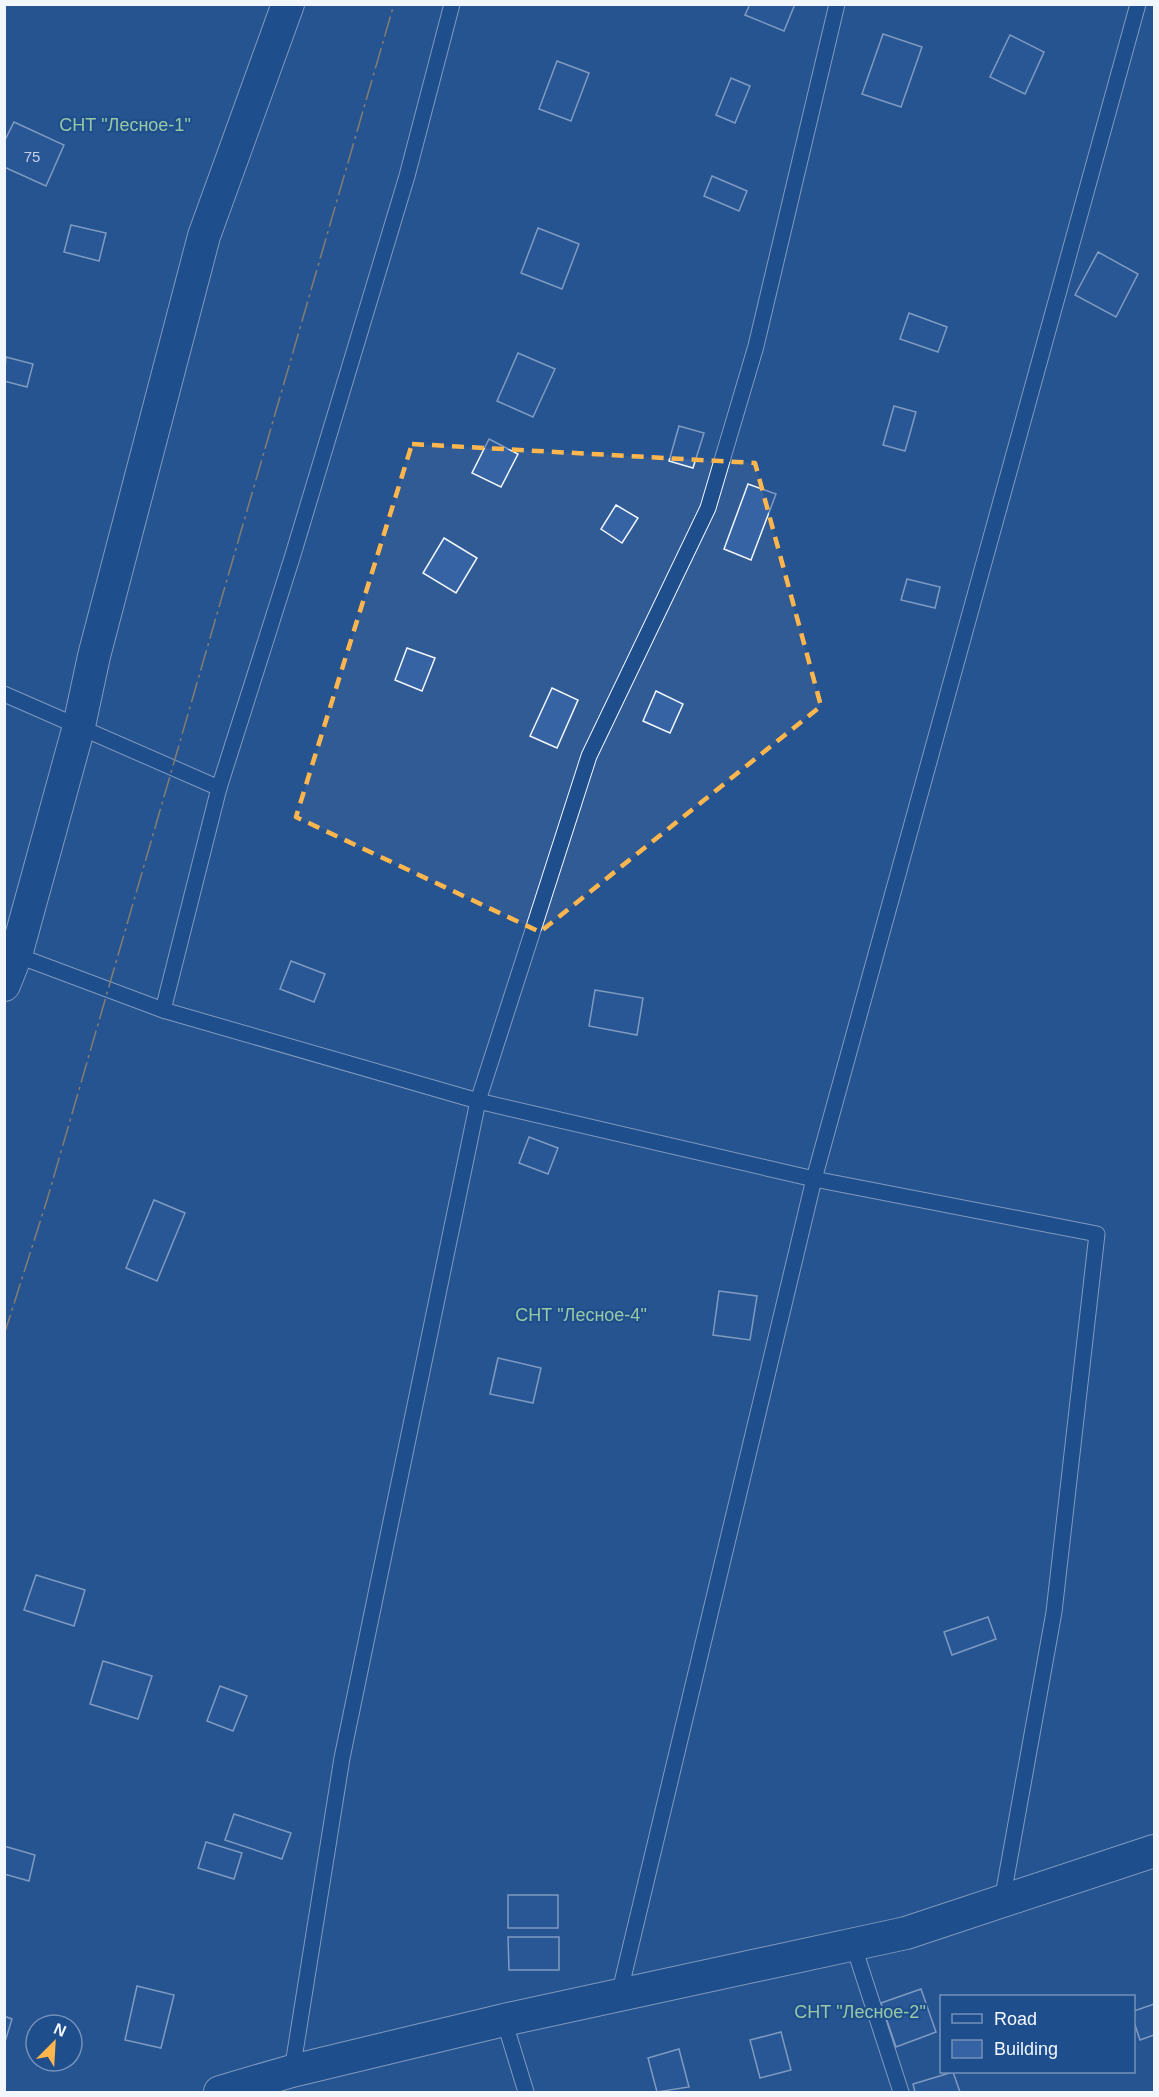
<svg xmlns="http://www.w3.org/2000/svg" width="1159" height="2097" viewBox="0 0 1159 2097" font-family="Arial,sans-serif">
  <rect width="100%" height="100%" fill="#1f4e8c"/>
  <path fill="#305b95" stroke="#a8bbd7" stroke-width="1.5" fill-rule="evenodd" d="M5 5H1154V2092H5ZM942 1996H1134V2072H942ZM36 2025H72V2061H36Z"/>
  <g fill="#3563a3" stroke="#f2f6ff" stroke-width="1.5">
    <path d="M750 4H795L784 31 745 15Z"/>
    <path d="M883 34 922 47 901 107 862 94Z"/>
    <path d="M1010 35 1044 52 1025 94 990 77Z"/>
    <path d="M557 61 589 73 571 121 539 109Z"/>
    <path d="M731 78 750 86 735 123 716 115Z"/>
    <path d="M14 122 64 145 46 186 4 167V142Z"/>
    <path d="M712 176 747 191 739 211 704 196Z"/>
    <path d="M71 225 106 233 99 261 64 252Z"/>
    <path d="M538 228 579 244 562 289 521 273Z"/>
    <path d="M1098 252 1138 274 1116 317 1075 295Z"/>
    <path d="M909 313 947 327 938 352 900 339Z"/>
    <path d="M518 353 555 369 533 417 497 401Z"/>
    <path d="M6 357 33 364 27 387 4 381Z"/>
    <path d="M894 406 916 412 905 451 883 445Z"/>
    <path d="M679 426 704 433 693 468 669 461Z"/>
    <path d="M489 439 518 454 501 487 472 473Z"/>
    <path d="M748 484 776 494 751 560 724 549Z"/>
    <path d="M616 505 638 518 622 543 601 529Z"/>
    <path d="M444 538 477 558 456 593 423 573Z"/>
    <path d="M907 579 940 587 935 608 901 600Z"/>
    <path d="M407 648 435 658 422 691 395 680Z"/>
    <path d="M552 688 578 700 557 748 530 736Z"/>
    <path d="M656 691 683 704 670 733 643 721Z"/>
    <path d="M291 961 325 974 314 1002 280 989Z"/>
    <path d="M595 990 643 998 637 1035 589 1026Z"/>
    <path d="M529 1137 558 1148 548 1174 519 1163Z"/>
    <path d="M154 1200 185 1213 157 1281 126 1268Z"/>
    <path d="M719 1291 757 1296 750 1340 713 1335Z"/>
    <path d="M498 1358 541 1368 533 1403 490 1394Z"/>
    <path d="M36 1575 85 1590 74 1626 24 1610Z"/>
    <path d="M988 1617 996 1639 952 1655 944 1632Z"/>
    <path d="M103 1661 152 1676 138 1719 90 1704Z"/>
    <path d="M220 1686 247 1696 233 1731 207 1721Z"/>
    <path d="M234 1814 291 1833 282 1859 225 1840Z"/>
    <path d="M206 1842 242 1853 234 1879 198 1868Z"/>
    <path d="M4 1846 35 1855 29 1881 4 1874Z"/>
    <rect x="508" y="1895" width="50" height="33"/>
    <path d="M508 1937H559V1970H509Z"/>
    <path d="M137 1986 174 1995 161 2048 125 2040Z"/>
    <path d="M921 1989 936 2032 896 2047 881 2003Z"/>
    <path d="M1154 2004V2035L1140 2040 1134 2022V2011Z"/>
    <path d="M4 2016 12 2019 4 2045Z"/>
    <path d="M781 2032 791 2070 760 2078 750 2040Z"/>
    <path d="M679 2049 689 2087 657 2092 648 2058Z"/>
    <path d="M953 2072 960 2092H915L913 2084Z"/>
  </g>
  <g fill="none" stroke-linecap="round" stroke-linejoin="round">
    <defs>
      <g id="service">
        <path d="M4 694 219 788"/>
        <path d="M16 955 163 1010 478 1101 814 1179 1097 1234 1054 1612 1002 1901"/>
        <path d="M163 1010 219 788 292 558 407 176 452 4"/>
        <path d="M853 1944 901 2092"/>
        <path d="M619 1995 814 1179 1138 4"/>
        <path d="M504 2020 526 2092"/>
        <path d="M292 2071 342 1758 478 1101 589 756 708 508 756 346 837 4"/>
      </g>
      <g id="minor">
        <path d="M4 985 16 955 79 726 94 656 204 236 288 4"/>
        <path d="M220 2092 292 2071 504 2020 906 1933 1154 1851"/>
      </g>
    </defs>
    <use href="#service" stroke="#f2f6ff" stroke-width="17"/>
    <use href="#minor" stroke="#f2f6ff" stroke-width="34"/>
    <use href="#service" stroke="#1f4e8c" stroke-width="15"/>
    <use href="#minor" stroke="#1f4e8c" stroke-width="32"/>
    <path stroke="#ffb74d" stroke-width="1.5" stroke-dasharray="21 4.5 3 4.5" stroke-linecap="butt" d="M4 1335 47 1200 394 4"/>
  </g>
  <path d="M0 0H1159V2097H0ZM412 444 755 463 821 706 540 932 296 817Z" fill="#1f4e8c" fill-opacity=".55" fill-rule="evenodd"/>
  <path fill="none" stroke="#ffb74d" stroke-width="4.5" stroke-dasharray="12 8" stroke-linejoin="round" d="M412 444 755 463 821 706 540 932 296 817Z"/>
  <g text-anchor="middle" dominant-baseline="central" stroke-width="4.5" stroke-linejoin="round" paint-order="stroke">
    <g font-size="15" fill="#c3d1e8">
      <text x="32" y="156">75</text>
    </g>
    <g font-size="18" fill="#97c8a6" stroke="#1f4e8c">
      <text x="125" y="125">СНТ "Лесное-1"</text>
      <text x="581" y="1315">СНТ "Лесное-4"</text>
      <text x="860" y="2012">СНТ "Лесное-2"</text>
    </g>
  </g>
  <rect width="1159" height="2097" fill="none" stroke="#f2f6ff" stroke-width="12"/>
  <rect x="940" y="1995" width="195" height="78" fill="#1f4e8c" stroke="#7391ba" stroke-width="1.5"/>
  <rect x="952" y="2014" width="30" height="9" fill="#1f4e8c" stroke="#7391ba" stroke-width="1.5"/>
  <text x="994" y="2025" font-size="18" fill="#f2f6ff">Road</text>
  <rect x="952" y="2040" width="30" height="18" fill="#3563a3" stroke="#7391ba" stroke-width="1.5"/>
  <text x="994" y="2055" font-size="18" fill="#f2f6ff">Building</text>
  <g transform="translate(54 2043) rotate(24)"><circle r="28" fill="#1f4e8c" stroke="#7391ba" stroke-width="1.5"/>
  <path d="M0-4.5L10 22L0 15L-10 22Z" fill="#ffb74d"/>
  <text y="-9" font-size="16" font-weight="bold" text-anchor="middle" fill="#f2f6ff">N</text>
  </g>
</svg>
